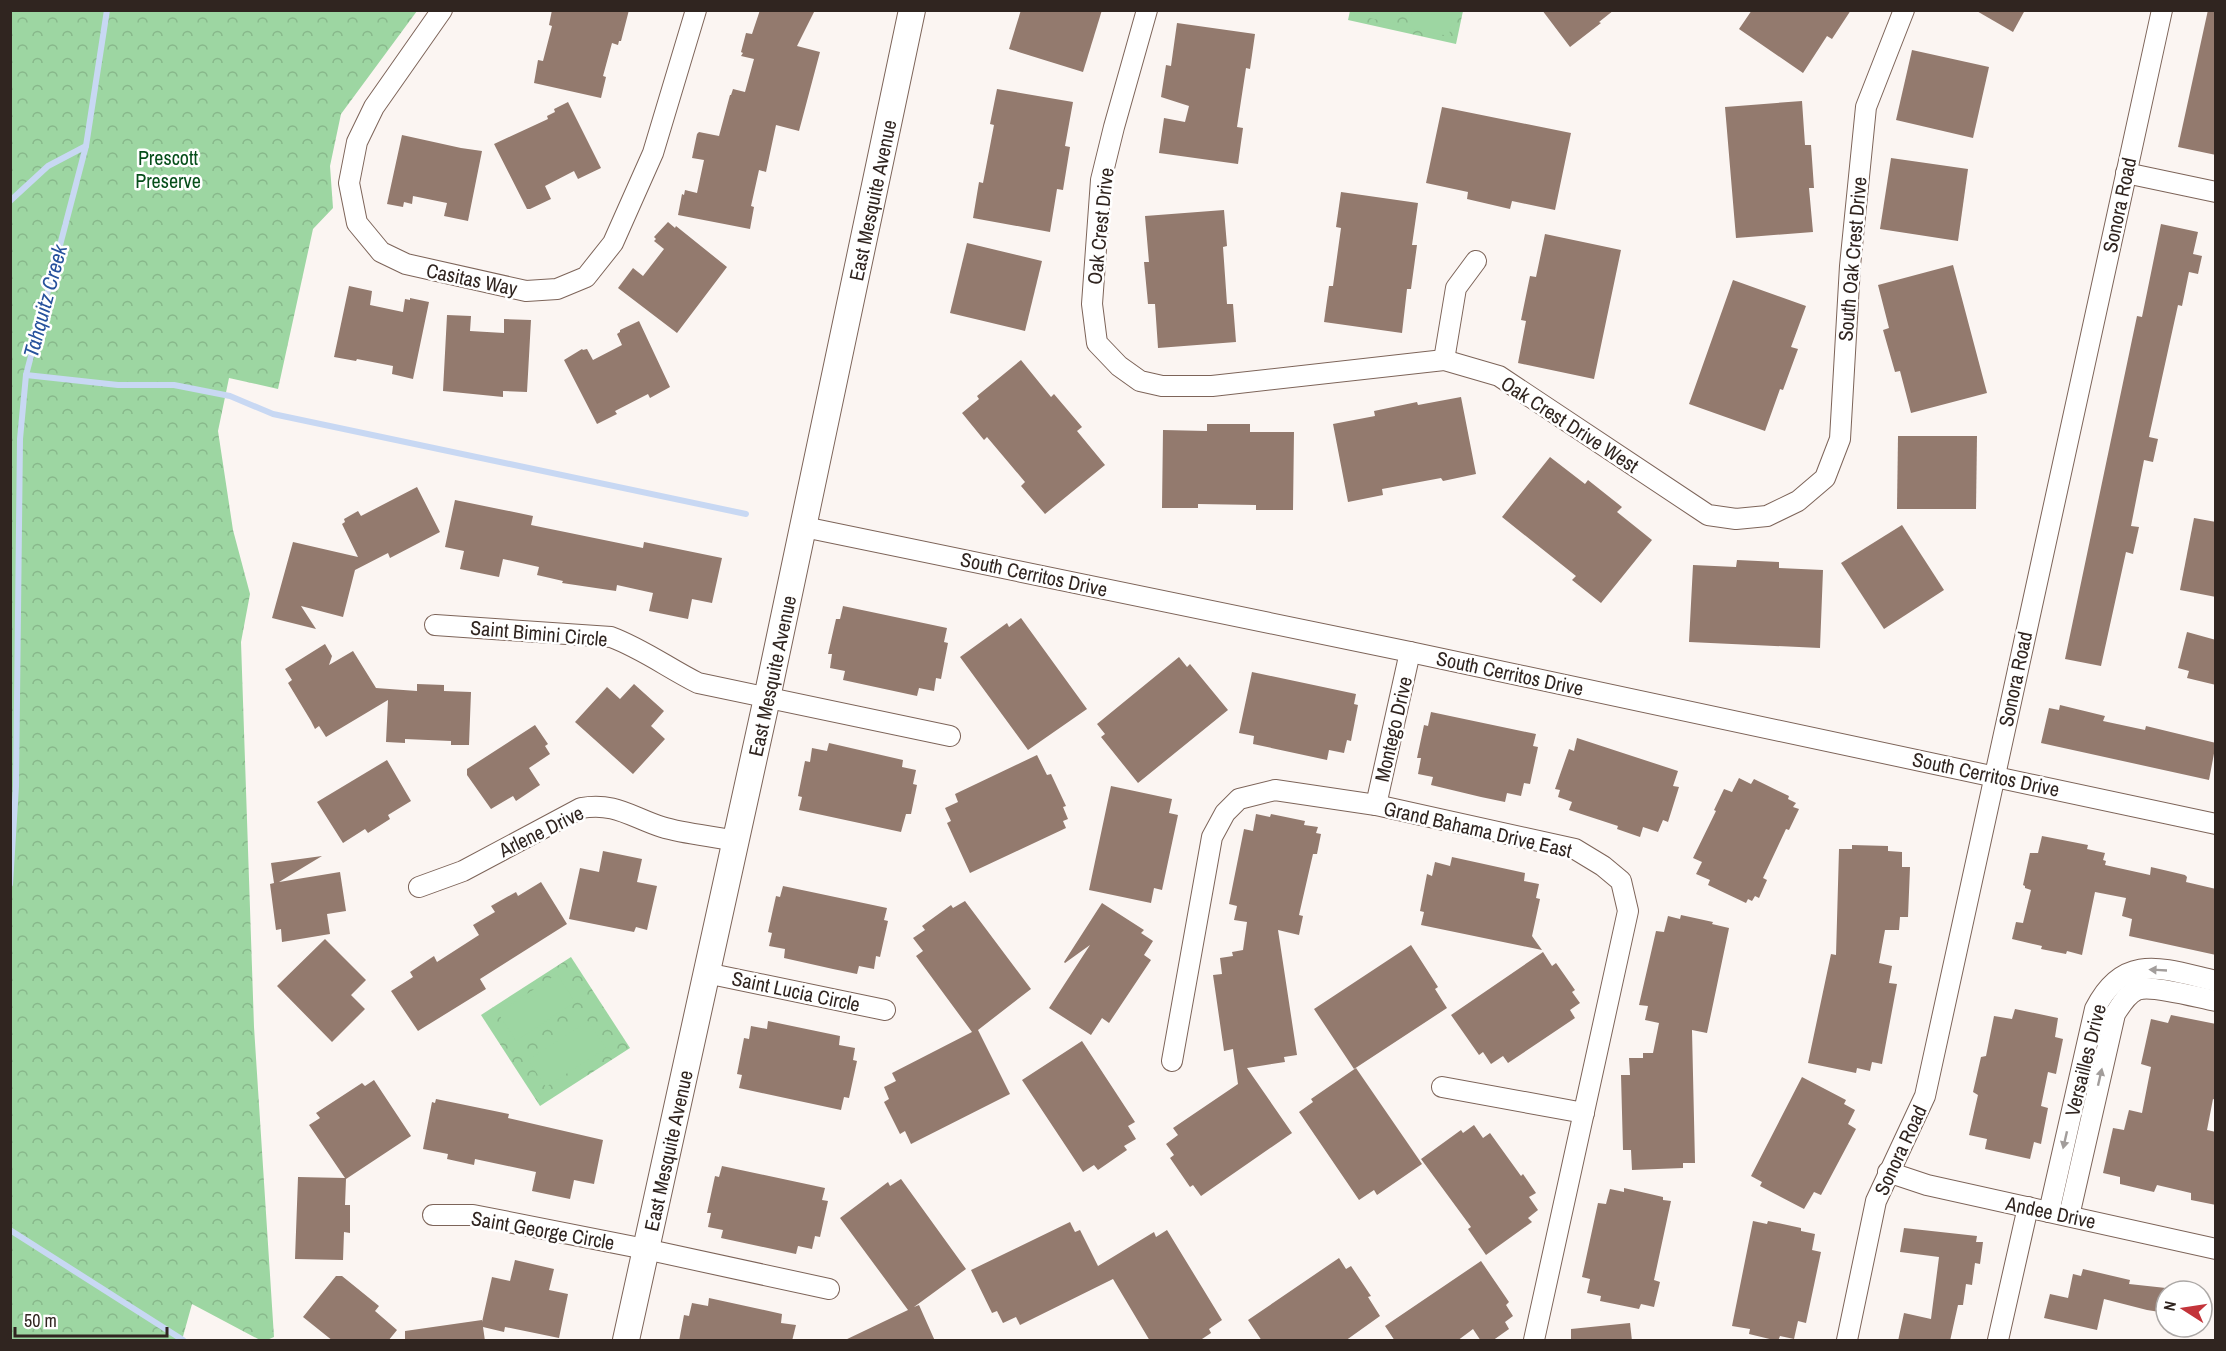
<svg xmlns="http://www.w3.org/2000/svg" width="2226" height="1351" viewBox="0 0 2226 1351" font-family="'Archivo Narrow',sans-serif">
  <defs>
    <pattern id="park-crowns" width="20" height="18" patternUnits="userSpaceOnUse" patternTransform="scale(1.5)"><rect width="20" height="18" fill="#9dd6a2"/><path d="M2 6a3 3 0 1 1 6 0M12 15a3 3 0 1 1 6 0" fill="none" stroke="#88b88b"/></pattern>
  </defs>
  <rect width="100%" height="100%" fill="#fbf5f2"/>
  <g fill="url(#park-crowns)">
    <path d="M10 11H417L341 114 330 166 333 208 313 229 278 389 229 378 218 431 233 530 250 594 241 642 254 1027 274 1337 267 1340H260L192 1304 182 1340H11Z"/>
    <path d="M1350 11H1463L1456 44 1348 20Z"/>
    <path d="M571 957 630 1048 540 1106 481 1015Z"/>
  </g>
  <g fill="#9dd6a2">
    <path d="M1355 11V10L1397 11 1394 23 1354 15Z"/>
    <path d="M1412 11 1452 18 1449 36 1409 28Z"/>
    <path d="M557 974 575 1002 516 1041 498 1013Z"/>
    <path d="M588 1021 606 1048 546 1087 528 1060Z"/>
  </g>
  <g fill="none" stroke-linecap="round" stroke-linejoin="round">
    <g stroke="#c8d8f3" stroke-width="6">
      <path d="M10 201 48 166 86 146"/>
      <path d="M26 375 118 385H174L230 396 273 414 746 514"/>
      <path d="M10 884 16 786 20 439 26 375 86 146 107 10"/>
      <path d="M10 1230 183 1340"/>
    </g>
  </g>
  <g fill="#937a6e">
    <path d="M552 10H629L621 41H619L618 45 612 43 603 76 606 77 601 98 534 83 538 60 543 61 552 26 549 25Z"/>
    <path d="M760 10H815L797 46 820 52 799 131 776 125 766 172 759 170 751 206 754 207 750 229 678 215 682 194 684 195 685 190 697 193 704 160 692 158 697 134 699 132 719 136 730 95H731L733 89 745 92 754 59 741 56 743 53 741 52 746 33 752 34Z"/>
    <path d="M1021 10H1102L1083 72 1009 49Z"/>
    <path d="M1542 10H1614L1599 22 1601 23 1570 47Z"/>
    <path d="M1752 10H1851L1832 39 1827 36 1803 73 1739 29Z"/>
    <path d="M1975 10H2025L2013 32Z"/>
    <path d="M2208 10H2216V155L2178 147Z"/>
    <path d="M1177 23 1255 34 1250 69 1246 68 1237 127 1243 128 1238 164 1159 153 1164 118 1185 122 1189 106 1161 97 1166 65 1171 66Z"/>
    <path d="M1912 50 1989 67 1973 138 1896 120Z"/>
    <path d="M997 89 1073 102 1065 146 1070 147 1063 190 1057 189 1050 232 973 218 979 182 983 183 994 125 990 124Z"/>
    <path d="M1802 101 1805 145H1811L1814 188H1809L1813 232 1736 238 1725 107Z"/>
    <path d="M568 102 601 168 578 179 574 171 545 186 551 199 530 209H527L494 144 548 119 547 116 555 112 554 109Z"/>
    <path d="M1442 107 1571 133 1555 210 1512 201 1510 209 1467 199 1468 192 1426 183Z"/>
    <path d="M402 135 461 148 482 151 468 221 444 216 447 203 413 196 412 204 404 202 403 207 387 204Z"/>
    <path d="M1891 158 1968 169 1958 241 1880 229Z"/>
    <path d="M1341 192 1418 203 1412 245H1417L1411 289H1407L1402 333 1324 322 1329 286H1333L1341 228 1336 227Z"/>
    <path d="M1224 210 1227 246 1223 247 1227 304H1233L1236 342 1158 348 1155 304H1148L1144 262H1149L1145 216Z"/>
    <path d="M668 222 675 228 676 226 727 267 677 333 618 288 633 268 643 276 664 249 654 241 656 239 654 237Z"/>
    <path d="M2161 224 2198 232 2193 254 2202 256 2198 274 2189 272 2182 306 2178 305 2149 437 2158 439 2153 462 2144 460 2131 526 2139 527 2133 554 2126 552 2101 666 2065 659 2137 316 2142 317Z"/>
    <path d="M1545 234 1621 250 1594 379 1518 363 1526 321 1521 320 1530 276 1536 277Z"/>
    <path d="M967 243 1042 261 1025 331 950 313Z"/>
    <path d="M1953 265 1987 393 1911 413 1900 371 1895 372 1883 330 1889 328 1878 285Z"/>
    <path d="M1733 280 1806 306 1791 347 1798 349 1783 390 1780 389 1765 431 1689 404Z"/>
    <path d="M349 286 372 291 370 305 403 312 405 299 410 300V298L429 302 413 379 392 374 393 366 357 359 356 361 334 357Z"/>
    <path d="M447 315 471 316 470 331 504 333V319L531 320 527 392 503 391V397L443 391Z"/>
    <path d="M639 321 670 387 650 398 648 394 615 411 617 414 597 424 564 360 582 349 583 350 587 349 593 360 622 345 617 334 620 332V330Z"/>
    <path d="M1021 360 1051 397 1054 394 1082 427 1077 431 1105 465 1045 514 1021 486 1025 482 987 437 984 440 962 413 979 399 977 396Z"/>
    <path d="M1461 397 1476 474 1443 481 1441 478 1382 489 1383 495 1348 502 1333 424 1375 416 1374 411 1417 402 1418 405Z"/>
    <path d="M1207 424H1250V432H1294L1293 510H1256V505L1198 504V508H1162L1163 430 1207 431Z"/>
    <path d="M1898 436H1977L1976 509H1897Z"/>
    <path d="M1550 457 1585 484 1588 480 1622 507 1617 512 1652 540 1601 603 1572 580 1576 576 1502 517Z"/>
    <path d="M417 487 440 532 390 558 388 553 355 570 343 617 301 606 316 629 272 618 293 542 358 557 342 524 345 522 344 519 358 511 361 516Z"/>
    <path d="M455 500 533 516 531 525 643 548 644 542 722 558 712 603 692 599 688 619 649 611 653 593 617 585 616 591 562 583 563 581 537 575 539 567 503 559 499 577 460 569 464 551 445 547Z"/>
    <path d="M2194 518 2216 522V597L2180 590Z"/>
    <path d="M1902 525 1944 590 1884 629 1841 563Z"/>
    <path d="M1737 560 1779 562V568L1823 570 1820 648 1689 642 1693 565 1736 567Z"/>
    <path d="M843 606 947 628 944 642 948 643 941 679 936 678 934 691 919 688 917 696 843 680 845 671 830 668 832 654H828L836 619H840Z"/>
    <path d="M1021 618 1087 709 1028 750 960 657 1007 623 1009 627Z"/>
    <path d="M2187 632 2216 640V685L2187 678 2189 671 2178 668Z"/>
    <path d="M325 644 332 656 329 665 353 651 376 688 417 691V684L444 685V691L471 692 469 745H451V741L405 739V743L386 742 388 700 326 737 319 726 315 729 311 721 288 683 292 680 285 669Z"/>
    <path d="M1179 657 1187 667 1190 664 1228 710 1138 783 1101 737 1105 734 1097 724Z"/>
    <path d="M1252 672 1356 694 1354 704 1358 705 1351 741 1347 740 1344 753 1329 750 1327 760 1253 744 1254 736 1239 733Z"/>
    <path d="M634 684 664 711 651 726 665 739 633 774 575 722 607 687 620 699Z"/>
    <path d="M2060 705 2105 716 2103 721 2145 730 2146 726 2216 743 2209 780 2041 743 2049 708 2059 710Z"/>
    <path d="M1431 712 1536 734 1533 746 1538 747 1530 784 1524 783 1521 796 1507 793 1505 802 1481 797 1431 785 1433 777 1418 774 1421 758H1417L1424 725 1428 726Z"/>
    <path d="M535 725 548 744 545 746 550 754 529 768 540 785 516 801 513 796 491 809 467 775V769Z"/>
    <path d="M1577 738 1678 771 1673 786 1679 787 1668 822 1663 820 1658 832 1643 827 1640 837 1617 829 1618 826 1569 810 1572 802 1558 797 1560 790 1555 789 1569 749 1574 751Z"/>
    <path d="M829 743 903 760 902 767 916 770 913 784 917 785 911 814H906L901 832 799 810 802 797 798 796 805 761 810 762 812 748 827 751Z"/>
    <path d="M1037 755 1047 775 1051 774 1066 806 1063 807 1068 819 1063 821 1066 828 970 873 947 823 951 821 945 808 958 802 955 794Z"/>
    <path d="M387 760 411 801 388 815 390 819 368 833 365 829 343 843 317 802Z"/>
    <path d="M1739 778 1751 784 1754 779 1789 796 1788 799 1796 803 1793 807 1799 809 1789 830 1786 829 1763 878 1767 880 1759 898 1755 896 1752 901 1748 899 1746 903 1708 885 1710 880 1696 874 1702 862 1693 858 1716 811 1714 810 1724 789 1732 792Z"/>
    <path d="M1111 786 1172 799 1169 813 1178 815 1162 890 1154 888 1151 903 1089 890Z"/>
    <path d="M1256 814 1270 817 1271 814 1305 821 1304 825 1318 827 1316 833 1321 834 1317 854H1313L1299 915 1303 916 1299 935 1278 930 1297 1055 1284 1057 1285 1062 1247 1068 1292 1133 1201 1196 1193 1185 1190 1187 1170 1158 1174 1155 1166 1144 1178 1135 1173 1128 1238 1084 1233 1049 1224 1051 1213 975 1222 974 1220 958 1233 956 1232 952 1243 950 1247 922 1234 920 1237 906 1229 904 1244 829 1253 831Z"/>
    <path d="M2042 836 2088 845 2087 849 2105 853 2103 860 2106 861 2105 865 2150 875 2151 867 2185 875 2187 877 2186 882 2216 889V955L2129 936 2132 919 2122 916 2126 898 2095 892 2082 955 2067 951 2066 954 2041 949 2042 946 2012 939 2016 922 2023 923 2031 890 2025 888V886L2023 885 2030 853H2038Z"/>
    <path d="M1852 845 1888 846V851L1902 852V867H1910L1908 917H1900L1899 930H1885L1879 963 1892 966 1889 983 1897 984 1882 1064 1872 1062 1870 1071 1857 1068 1856 1073 1808 1063 1831 954 1836 955 1839 849H1852Z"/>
    <path d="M603 851 642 859 637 882 657 886 647 930 636 927 634 932 569 919 580 868 599 872Z"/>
    <path d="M322 856 279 882 340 872 346 911 327 914 330 934 282 942 281 929 276 930 270 884 274 883 271 863Z"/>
    <path d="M1452 857 1525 873 1524 881 1539 884 1536 898 1540 899 1532 936 1542 950 1421 925 1424 912 1420 911 1427 874 1432 876 1435 862 1450 866Z"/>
    <path d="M541 882 567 924 480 979 486 989 418 1031 391 991 413 977 410 972 434 956 437 962 479 935 473 925 495 912 491 906 516 892 518 896Z"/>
    <path d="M783 886 887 908 884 920 888 921 880 957 876 956 874 969 859 966 857 974 833 969 784 958 785 949 769 946 772 933 768 932 776 896 780 897Z"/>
    <path d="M965 901 1031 989 978 1030 1010 1094 911 1144 905 1131 900 1134 884 1102 889 1099 884 1087 896 1081 892 1073 972 1032 916 956 923 951 913 938 925 930 922 926 951 905 953 908Z"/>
    <path d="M1102 903 1144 930 1141 933 1153 941 1144 955 1151 960 1109 1023 1102 1018 1091 1035 1049 1008 1090 945 1065 963 1064 962Z"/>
    <path d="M1681 915 1713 922 1712 924 1729 928 1707 1033 1692 1030 1695 1163H1683V1168L1632 1170 1631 1150H1623L1621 1075H1630L1629 1058H1643V1053H1653L1659 1023 1645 1020 1648 1006 1639 1005 1656 931 1664 932 1668 916 1680 919Z"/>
    <path d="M325 939 366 980 351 995 365 1009 332 1042 277 986Z"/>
    <path d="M1411 945 1438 987 1435 989 1447 1008 1354 1069 1314 1009Z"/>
    <path d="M1543 952 1552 966 1556 963 1575 990 1572 992 1580 1003 1570 1010 1575 1018 1508 1063 1503 1056 1491 1064 1483 1052 1479 1055 1451 1015Z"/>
    <path d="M2015 1009 2058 1018 2055 1037 2063 1039 2056 1074 2048 1072 2041 1106 2048 1108 2041 1144 2034 1142 2030 1159 1985 1149 1987 1139 1969 1135 1978 1095 1973 1092 1981 1057 1986 1056 1994 1016 2012 1019Z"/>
    <path d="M2171 1015 2216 1024V1100L2213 1099 2207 1130 2216 1132V1205L2191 1200V1193L2157 1185 2154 1192 2120 1184V1177L2103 1173 2113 1128 2124 1130 2129 1110 2142 1113 2151 1067 2141 1064 2151 1019 2168 1023Z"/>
    <path d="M768 1021 840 1036 839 1045 855 1048 853 1060 857 1061 849 1098 844 1097 841 1110 739 1088 742 1075 737 1074 744 1038 749 1039 751 1026 767 1029Z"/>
    <path d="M1082 1041 1135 1122 1128 1126 1136 1139 1124 1146 1127 1150 1098 1170 1094 1165 1083 1172 1022 1080Z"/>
    <path d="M1356 1068 1422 1164 1377 1195 1374 1190 1359 1200 1299 1112 1313 1102 1311 1099Z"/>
    <path d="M1802 1077 1846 1100 1844 1104 1855 1110 1848 1124 1856 1129 1821 1195 1814 1192 1804 1209 1760 1186 1762 1182 1751 1176Z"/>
    <path d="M374 1080 411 1136 346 1179 345 1205H350V1233L344 1232 343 1260 295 1259 298 1177 345 1178 309 1125 320 1118 316 1113 362 1083 365 1086Z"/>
    <path d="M436 1099 509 1114 508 1118 603 1140 594 1184 574 1180 570 1199 532 1191 536 1172 475 1159 474 1165 447 1159 448 1154 423 1149 432 1102 435 1103Z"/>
    <path d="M1474 1125 1483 1138 1490 1133 1521 1176 1523 1174 1536 1193 1529 1197 1538 1210 1528 1218 1532 1222 1486 1255 1468 1229 1471 1227 1421 1159 1461 1130 1463 1133Z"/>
    <path d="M722 1166 825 1188 822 1200 828 1201 820 1237 815 1236 812 1249 798 1246 796 1254 721 1238 723 1230 708 1227 711 1213H707L715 1176 719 1177Z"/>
    <path d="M901 1179 966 1269 914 1307 919 1305 935 1341H843L908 1310 840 1218 888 1182 890 1186Z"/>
    <path d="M1624 1188 1663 1197V1200L1671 1201 1654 1280 1660 1282 1654 1307 1641 1304 1639 1309 1600 1301 1601 1296 1587 1293 1590 1279 1582 1277 1598 1203 1606 1204 1610 1189 1624 1192Z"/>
    <path d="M1753 1221 1767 1224 1768 1221 1801 1228V1231L1815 1234 1812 1250 1821 1252 1806 1323 1798 1321 1794 1339 1780 1336 1778 1341 1749 1334 1750 1329 1732 1326Z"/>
    <path d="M1070 1222 1075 1232 1080 1230 1098 1266 1154 1232 1156 1237 1167 1230 1222 1320 1209 1329 1211 1333 1199 1341H1150L1113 1279 1020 1325 1016 1317 1003 1323 997 1311 992 1313 971 1270Z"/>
    <path d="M1904 1228 1977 1236 1976 1242H1983L1980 1264 1975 1263 1972 1285 1966 1284 1963 1305H1958L1950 1341H1898L1904 1313 1931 1319 1939 1257 1900 1252Z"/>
    <path d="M1339 1258 1346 1269 1351 1266 1371 1296 1368 1297 1380 1316 1345 1341H1262L1248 1320Z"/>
    <path d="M515 1260 554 1269 549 1290 568 1294 559 1338 505 1327 504 1332 483 1327 485 1341H405V1331L482 1320V1322L492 1277 510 1281Z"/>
    <path d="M1481 1261 1509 1302 1506 1305 1513 1316 1505 1322 1509 1329 1492 1341H1481L1473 1329 1457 1341H1395L1385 1326Z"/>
    <path d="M2083 1269 2130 1280 2129 1284 2166 1288V1313L2147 1310 2104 1299 2097 1330 2044 1318 2050 1294 2068 1298 2073 1274 2081 1276Z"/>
    <path d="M336 1276H342L379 1306 375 1311 397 1330 388 1341H333L303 1317Z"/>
    <path d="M709 1298 782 1314 781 1323 796 1325 792 1341H679L684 1315 689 1316 692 1303 708 1306Z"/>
    <path d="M1630 1323 1632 1341H1571V1329Z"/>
  </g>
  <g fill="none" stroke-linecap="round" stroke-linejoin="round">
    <defs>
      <g id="minor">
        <path d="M442 10 374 107 357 142 349 183 357 223 381 252 406 264 526 291 557 289 586 277 613 243 653 153 696 10"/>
        <path d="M1147 10 1114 127 1101 180 1092 304 1097 343 1119 366 1140 381 1162 386H1212L1444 360 1499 376 1708 515 1736 519 1767 516 1798 501 1825 478 1840 439 1850 266 1866 107 1904 10"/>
        <path d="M2126 173 2216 192"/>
        <path d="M1444 360 1456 288 1476 261"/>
        <path d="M804 527 1410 652 2216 824"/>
        <path d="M435 625 611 637C643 649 668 668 698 683L950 736"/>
        <path d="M1376 805 1410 652"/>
        <path d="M419 887 463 871 581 808C615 802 631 817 662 827 685 834 712 836 736 841"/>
        <path d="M706 973 885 1010"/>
        <path d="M1172 1061 1212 837 1225 813 1239 799 1275 790 1376 805 1575 849 1603 866 1621 881 1628 911 1534 1340"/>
        <path d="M1442 1087 1584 1113"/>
        <path d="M1888 1172 1927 1185 2216 1249"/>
        <path d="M2049 1212 2095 1009C2124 951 2164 969 2216 981"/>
        <path d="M433 1215H473L645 1249 829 1289"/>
        <path d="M2069 1216 2115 1014C2121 1005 2127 994 2137 990 2151 984 2199 998 2216 1001"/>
        <path d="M1847 1340 1876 1201 1925 1096 2162 10"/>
        <path d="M1998 1340 2028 1207"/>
      </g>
      <g id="tertiary">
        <path id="s1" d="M626 1340 767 698 912 10"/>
      </g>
    </defs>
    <use href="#minor" stroke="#7d6459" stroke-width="22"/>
    <use href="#tertiary" stroke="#7d6459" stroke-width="28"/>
    <use href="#minor" stroke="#fff" stroke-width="20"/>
    <use href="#tertiary" stroke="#fff" stroke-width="26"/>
  </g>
  <defs><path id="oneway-solid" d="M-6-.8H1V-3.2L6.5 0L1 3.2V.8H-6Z" transform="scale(1.5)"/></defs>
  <g fill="#a29d9b">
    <use href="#oneway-solid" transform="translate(2158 970) rotate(-177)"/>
    <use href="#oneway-solid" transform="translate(2100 1077) rotate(-77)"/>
    <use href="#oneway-solid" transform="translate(2065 1140) rotate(103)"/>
  </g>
  <g text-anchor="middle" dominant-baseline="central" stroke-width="5" stroke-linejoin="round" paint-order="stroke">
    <g font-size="20" fill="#064e1a" stroke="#fff">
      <text x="168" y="157">Prescott<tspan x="168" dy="23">Preserve</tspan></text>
    </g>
    <g font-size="20" fill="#302520" stroke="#fff">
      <text stroke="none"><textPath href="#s1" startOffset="1166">East Mesquite Avenue</textPath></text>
      <text transform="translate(2119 205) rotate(-78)">Sonora Road</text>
      <text transform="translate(1100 226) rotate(-84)">Oak Crest Drive</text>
      <text transform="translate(1852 259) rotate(-85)">South Oak Crest Drive</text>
      <text transform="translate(472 279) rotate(12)">Casitas Way</text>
      <text transform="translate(1570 424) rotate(33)">Oak Crest Drive West</text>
      <text transform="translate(1034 574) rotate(12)">South Cerritos Drive</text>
      <text transform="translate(539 633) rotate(5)">Saint Bimini Circle</text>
      <text transform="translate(1510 673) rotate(12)">South Cerritos Drive</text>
      <text stroke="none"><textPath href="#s1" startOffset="680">East Mesquite Avenue</textPath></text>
      <text transform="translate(2015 679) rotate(-78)">Sonora Road</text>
      <text transform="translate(1393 729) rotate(-77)">Montego Drive</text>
      <text transform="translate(1986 774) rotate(12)">South Cerritos Drive</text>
      <text transform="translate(1478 829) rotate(13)">Grand Bahama Drive East</text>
      <text transform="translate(541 831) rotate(-26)">Arlene Drive</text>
      <text transform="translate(796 991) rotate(12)">Saint Lucia Circle</text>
      <text transform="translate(2085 1060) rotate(-76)">Versailles Drive</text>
      <text transform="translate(1900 1150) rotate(-65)">Sonora Road</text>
      <text stroke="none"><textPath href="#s1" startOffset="194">East Mesquite Avenue</textPath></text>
      <text transform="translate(2051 1212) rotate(12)">Andee Drive</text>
      <text transform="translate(543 1230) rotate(10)">Saint George Circle</text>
    </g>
    <g font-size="21" font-style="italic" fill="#26519c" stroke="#fff">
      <text transform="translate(45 301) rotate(-75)">Tahquitz Creek</text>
    </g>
  </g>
  <rect width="2226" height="1351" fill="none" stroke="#302520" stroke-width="24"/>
  <g transform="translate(2184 1309) rotate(282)"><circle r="28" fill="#ffffff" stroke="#aca8a6" stroke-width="1.5"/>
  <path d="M0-4.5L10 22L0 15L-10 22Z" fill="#c3343a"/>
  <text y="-9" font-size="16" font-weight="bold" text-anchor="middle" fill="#302520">N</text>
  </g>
  <path d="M15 1327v9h152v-9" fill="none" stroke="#302520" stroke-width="3"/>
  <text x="24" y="1327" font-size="18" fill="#302520" stroke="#ffffff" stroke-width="4.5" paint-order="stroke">50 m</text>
</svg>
